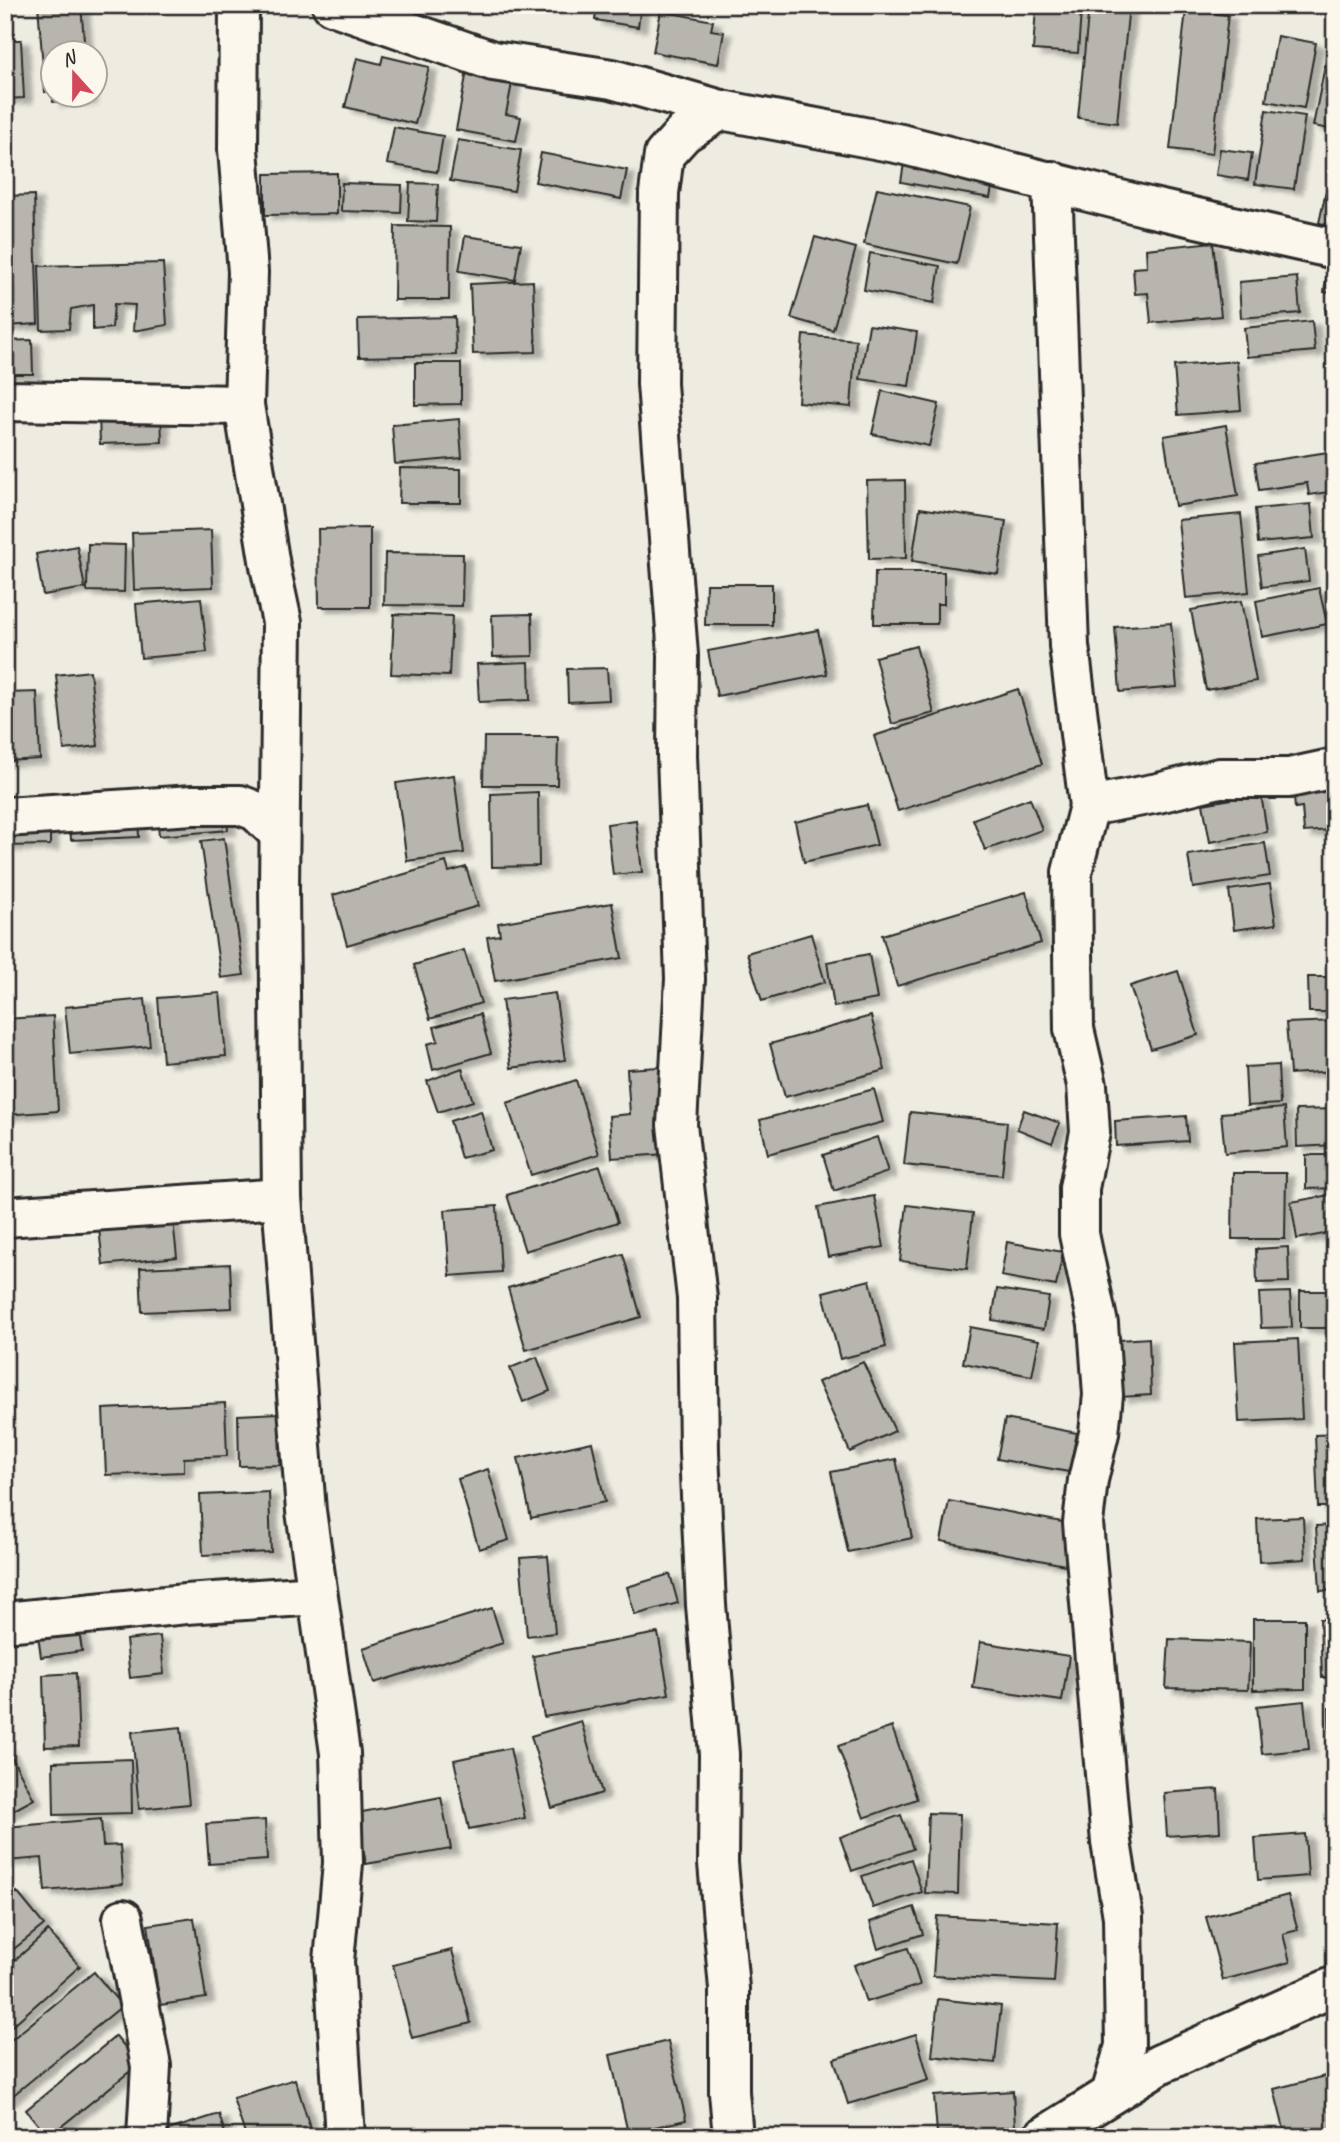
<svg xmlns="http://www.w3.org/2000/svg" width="1340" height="2142" viewBox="0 0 1340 2142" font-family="Caveat,sans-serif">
  <defs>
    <filter id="shadow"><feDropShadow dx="8" dy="4.5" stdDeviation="2" flood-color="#0004"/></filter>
  </defs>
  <rect width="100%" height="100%" fill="#eeebe0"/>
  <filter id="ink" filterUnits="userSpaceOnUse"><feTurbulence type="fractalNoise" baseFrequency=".0143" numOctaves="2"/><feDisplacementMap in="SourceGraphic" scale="14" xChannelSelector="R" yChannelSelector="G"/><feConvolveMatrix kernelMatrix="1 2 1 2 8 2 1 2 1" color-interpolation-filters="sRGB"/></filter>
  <g filter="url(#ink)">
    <g fill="#b8b5ae" stroke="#2b2b2b" stroke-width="2" filter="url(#shadow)">
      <path d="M38 5H81L85 52H52V91L45 92Z"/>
      <path d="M597 5H641L638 27 595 20Z"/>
      <path d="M1089 5H1129L1117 123 1078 118Z"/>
      <path d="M1036 8 1081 11 1078 53 1033 50Z"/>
      <path d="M1186 10 1228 15 1212 154 1170 149Z"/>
      <path d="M661 11 713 21 711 30 724 32 718 64 653 52Z"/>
      <path d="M1277 36 1316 43 1304 108 1266 101Z"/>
      <path d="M5 40H21L24 98 5 99Z"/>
      <path d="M1329 45 1335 46V130L1313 126Z"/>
      <path d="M383 56 429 67 415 124 345 107 357 58 381 64Z"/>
      <path d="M469 60 515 68 506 114 521 117 516 141 456 130Z"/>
      <path d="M53 94H89V99L53 102Z"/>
      <path d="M1266 110 1305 116 1294 189 1255 184Z"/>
      <path d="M394 127 443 136 437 172 387 164Z"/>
      <path d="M458 140 521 150 514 191 450 181Z"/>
      <path d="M1220 149 1252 153 1248 180 1216 175Z"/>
      <path d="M1335 150V226L1319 223Z"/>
      <path d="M541 153 627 170 621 199 535 182Z"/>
      <path d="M904 163 994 177 990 198 901 182Z"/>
      <path d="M337 173V214L265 215V174Z"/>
      <path d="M342 183 402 185 401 213 341 211Z"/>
      <path d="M410 183 438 184 436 222 408 221Z"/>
      <path d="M877 188 970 207 957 264 864 244Z"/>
      <path d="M34 195 38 324 5 326V196Z"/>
      <path d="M395 226 450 227 449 300H394Z"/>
      <path d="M465 236 521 244 515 280 459 271Z"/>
      <path d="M815 237 856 248 833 330 791 318Z"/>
      <path d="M1213 242 1221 316 1151 323 1148 293 1135 294 1133 268 1147 267 1146 249Z"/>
      <path d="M870 253 940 266 934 303 864 290Z"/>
      <path d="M163 263 167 325 133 331 135 305 114 304 112 328 93 330V305L71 309 69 329 41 330 39 266Z"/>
      <path d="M1328 269 1335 270V294L1324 292Z"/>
      <path d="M1297 277 1300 313 1241 318 1239 282Z"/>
      <path d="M533 281 536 352 473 354 470 284Z"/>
      <path d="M1335 308V348L1330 349 1325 309Z"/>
      <path d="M455 317 456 355 359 357 358 319Z"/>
      <path d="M1312 321 1315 351 1247 357 1244 328Z"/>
      <path d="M869 325 917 332 909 386 860 379Z"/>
      <path d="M803 335 856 340 851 407 798 402Z"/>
      <path d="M32 340 33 374H5V341Z"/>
      <path d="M1237 361 1241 410 1178 415 1174 366Z"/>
      <path d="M415 363H461V404L415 405Z"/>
      <path d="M882 391 939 404 929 446 872 434Z"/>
      <path d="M161 412 162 442 100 444 99 414Z"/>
      <path d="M459 419 462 458 395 464 392 425Z"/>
      <path d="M1226 425 1238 496 1175 506 1164 436Z"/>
      <path d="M1335 451V491L1309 495 1307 483 1259 490 1255 463Z"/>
      <path d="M400 468 461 469V503H399Z"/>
      <path d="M905 480 906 558 869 559 867 481Z"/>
      <path d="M1311 504 1314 538 1258 543 1255 509Z"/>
      <path d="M920 508 1006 521 998 574 912 561Z"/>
      <path d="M1241 514 1249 592 1186 598 1178 520Z"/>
      <path d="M370 528V607H319L318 529Z"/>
      <path d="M211 530 213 587 134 590 132 533Z"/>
      <path d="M88 544 125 545 124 592 87 591Z"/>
      <path d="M77 546 85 588 43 595 36 554Z"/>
      <path d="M1305 549 1309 581 1262 587 1258 556Z"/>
      <path d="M385 553 463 554 462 606 384 605Z"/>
      <path d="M875 572H944V604H937V624H874Z"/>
      <path d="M706 584H772V625H705Z"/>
      <path d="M1319 588 1327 624 1262 637 1256 601Z"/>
      <path d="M201 598 207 652 141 658 136 604Z"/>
      <path d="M1241 601 1256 681 1206 690 1191 610Z"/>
      <path d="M394 614 452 616 449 676 391 674Z"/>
      <path d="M532 614 533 656 493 657 492 615Z"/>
      <path d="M1171 623 1177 687 1120 692 1115 627Z"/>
      <path d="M818 630 827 674 717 696 708 651Z"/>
      <path d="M916 646 934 713 892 724 875 657Z"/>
      <path d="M529 662 530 700 479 702 477 664Z"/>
      <path d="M607 668 609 700 568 702 567 669Z"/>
      <path d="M90 671 98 746 64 750 56 675Z"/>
      <path d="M1018 689 1042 764 898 811 874 736Z"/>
      <path d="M37 692 40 759 5 761V693Z"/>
      <path d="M484 737H558L557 785H483Z"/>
      <path d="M454 775 464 853 407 861 396 783Z"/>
      <path d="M1326 783 1330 830 1304 832 1302 807 1295 808 1293 787Z"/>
      <path d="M538 792 539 866 492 867 491 794Z"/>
      <path d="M1261 794 1267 832 1210 842 1203 804Z"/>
      <path d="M1030 798 1042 830 985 850 973 819Z"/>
      <path d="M867 805 877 845 804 862 795 822Z"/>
      <path d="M226 810 228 830 159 836 157 815Z"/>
      <path d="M138 817 139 837 71 840 70 820Z"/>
      <path d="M636 820 642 872 613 875 607 824Z"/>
      <path d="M50 821V845L5 846V822Z"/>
      <path d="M224 838 244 975 221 978 201 841Z"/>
      <path d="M1265 843 1270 876 1193 888 1188 855Z"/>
      <path d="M446 862 449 872 466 867 478 906 347 945 333 895Z"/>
      <path d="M1270 884 1276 924 1234 930 1229 890Z"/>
      <path d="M1026 892 1041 943 897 986 882 935Z"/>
      <path d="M612 903 622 958 495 981 487 937 500 935 498 923Z"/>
      <path d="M811 934 825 982 762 1001 747 953Z"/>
      <path d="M464 950 481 1003 430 1019 414 965Z"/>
      <path d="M869 954 877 999 834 1007 827 962Z"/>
      <path d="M1178 971 1198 1035 1151 1049 1130 986Z"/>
      <path d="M1308 977H1335V1012H1309Z"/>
      <path d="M220 993 226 1056 163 1062 158 998Z"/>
      <path d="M555 993 565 1060 511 1068 502 1000Z"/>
      <path d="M145 999 150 1046 70 1054 65 1007Z"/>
      <path d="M480 1014 491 1053 433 1070 427 1044 438 1041 434 1027Z"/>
      <path d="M53 1016 58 1111 5 1115V1019Z"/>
      <path d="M871 1016 885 1070 785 1097 770 1044Z"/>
      <path d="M1335 1021V1071L1290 1074 1286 1023Z"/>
      <path d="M1278 1065 1280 1104 1247 1106 1245 1067Z"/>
      <path d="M659 1067 665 1154 612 1158 609 1116 630 1114 627 1069Z"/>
      <path d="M462 1068 473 1101 438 1112 427 1081Z"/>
      <path d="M576 1080 599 1154 531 1175 507 1103Z"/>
      <path d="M874 1089 883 1122 768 1154 760 1120Z"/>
      <path d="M1284 1108 1287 1147 1225 1153 1221 1113Z"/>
      <path d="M1335 1109V1145L1297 1147 1296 1110Z"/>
      <path d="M1024 1110 1060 1123 1052 1143 1017 1129Z"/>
      <path d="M481 1111 492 1150 461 1158 450 1121Z"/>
      <path d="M910 1112 1007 1122 1002 1175 904 1165Z"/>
      <path d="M1186 1116 1188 1141 1116 1146 1115 1121Z"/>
      <path d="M877 1137 888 1172 834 1191 823 1155Z"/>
      <path d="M1306 1155H1335V1188L1306 1189Z"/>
      <path d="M600 1166 618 1222 525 1251 507 1195Z"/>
      <path d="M1233 1173H1286L1285 1239H1232Z"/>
      <path d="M1335 1194V1232L1297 1239 1291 1202Z"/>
      <path d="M874 1196 884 1247 828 1257 818 1207Z"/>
      <path d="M907 1205 973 1213 967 1269 900 1261Z"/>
      <path d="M497 1206 501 1272 450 1276 445 1210Z"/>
      <path d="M173 1220 177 1257 103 1265 99 1228Z"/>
      <path d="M1007 1242 1063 1252 1056 1286 1001 1276Z"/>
      <path d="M1288 1247 1289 1282 1257 1283 1256 1249Z"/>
      <path d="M623 1254 641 1317 526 1350 508 1288Z"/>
      <path d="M230 1264 232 1308 142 1312 140 1268Z"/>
      <path d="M870 1280 886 1347 840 1359 823 1292Z"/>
      <path d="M997 1289 1049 1297 1044 1329 992 1320Z"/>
      <path d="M1300 1291H1327L1328 1328H1300Z"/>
      <path d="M1290 1292 1292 1327 1261 1328 1259 1293Z"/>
      <path d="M970 1327 1039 1340 1032 1376 963 1363Z"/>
      <path d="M1149 1338 1151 1395 1121 1397 1119 1340Z"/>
      <path d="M1298 1339 1302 1419 1239 1422 1235 1342Z"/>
      <path d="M537 1357 550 1391 523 1402 510 1368Z"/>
      <path d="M863 1362 895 1431 850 1452 818 1382Z"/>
      <path d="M225 1403 227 1456 184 1458V1472L106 1475 103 1409Z"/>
      <path d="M279 1413 280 1465 239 1466 238 1415Z"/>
      <path d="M1005 1419 1077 1433 1069 1472 997 1459Z"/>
      <path d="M1335 1434V1507H1318L1315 1435Z"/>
      <path d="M592 1442 605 1502 531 1518 518 1458Z"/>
      <path d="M896 1459 912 1538 848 1552 831 1472Z"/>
      <path d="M488 1469 509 1540 479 1549 458 1479Z"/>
      <path d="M269 1492 271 1552 203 1555 200 1495Z"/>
      <path d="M949 1501 1073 1524 1065 1565 941 1541Z"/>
      <path d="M1303 1517 1305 1559 1259 1562 1257 1519Z"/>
      <path d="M1335 1525V1590L1320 1591 1316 1526Z"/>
      <path d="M548 1556 555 1633 527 1636 520 1558Z"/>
      <path d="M670 1574 678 1603 635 1615 627 1587Z"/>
      <path d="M492 1608 503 1643 374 1683 363 1648Z"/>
      <path d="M1253 1619H1305V1689L1253 1690Z"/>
      <path d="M1320 1619H1335V1677L1322 1678Z"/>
      <path d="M79 1630 82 1651 41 1657 38 1635Z"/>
      <path d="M658 1633 669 1694 544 1717 533 1656Z"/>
      <path d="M160 1636 164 1674 130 1678 126 1640Z"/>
      <path d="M1169 1639 1250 1642 1248 1690 1166 1688Z"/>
      <path d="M980 1642 1069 1656 1062 1701 973 1688Z"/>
      <path d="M76 1673 79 1746 45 1747 43 1675Z"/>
      <path d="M1304 1701 1309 1749 1262 1754 1257 1706Z"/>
      <path d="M1329 1708H1335V1774H1330Z"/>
      <path d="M581 1721 602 1793 552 1808 531 1736Z"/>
      <path d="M181 1727 189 1804 139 1809 132 1732Z"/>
      <path d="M892 1727 917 1799 864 1818 838 1746Z"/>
      <path d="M5 1745 34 1799 5 1815Z"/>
      <path d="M510 1748 525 1818 469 1829 454 1760Z"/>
      <path d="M131 1759 132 1813 54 1815 53 1762Z"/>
      <path d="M1218 1789 1220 1832 1167 1836 1164 1793Z"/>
      <rect x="1329" y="1790" width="6" height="78"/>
      <path d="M441 1797 451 1849 366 1864 357 1813Z"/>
      <path d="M928 1813 960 1814 958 1894 925 1893Z"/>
      <path d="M901 1815 913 1849 852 1871 840 1837Z"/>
      <path d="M101 1819 103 1846 120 1845 123 1884 45 1891 42 1858 6 1861 5 1827Z"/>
      <path d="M265 1820 267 1860 209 1864 206 1824Z"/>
      <path d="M1305 1834 1308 1876 1258 1880 1255 1838Z"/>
      <path d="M911 1859 922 1892 873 1908 862 1876Z"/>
      <path d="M17 1892 44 1925 5 1956V1902Z"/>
      <path d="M1288 1895 1298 1930 1283 1934 1290 1962 1223 1980 1206 1917Z"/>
      <path d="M914 1907 923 1934 878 1949 870 1922Z"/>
      <path d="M937 1916 1058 1923 1054 1982 933 1976Z"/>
      <path d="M194 1918 206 1998 160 2005 148 1925Z"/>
      <path d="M48 1931 80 1966 5 2032V1969Z"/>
      <path d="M908 1948 920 1985 866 2002 854 1965Z"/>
      <path d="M452 1950 471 2023 412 2038 393 1965Z"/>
      <path d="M94 1972 122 2006 5 2102V2045Z"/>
      <path d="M938 1999 1001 2006 995 2063 932 2056Z"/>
      <path d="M916 2034 929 2080 848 2104 834 2059Z"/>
      <path d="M116 2036 139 2064 48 2137 26 2110Z"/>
      <path d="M668 2041 686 2120 628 2133 610 2055Z"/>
      <path d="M1325 2076 1335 2117V2137H1286L1274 2089Z"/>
      <path d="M295 2079 313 2137H246L233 2098Z"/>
      <path d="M1013 2091 1015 2127 937 2133 934 2096Z"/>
      <path d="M219 2114 226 2137H163L162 2132Z"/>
    </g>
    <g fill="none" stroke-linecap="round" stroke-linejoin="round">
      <defs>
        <g id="minor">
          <path d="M239 5 238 149 248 272 244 405 270 566 282 622 279 888 282 1198 306 1511 340 1753 343 1863 334 1961 345 2137"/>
          <path d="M332 5 493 61 612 79 721 110 901 144 1148 207 1335 249"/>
          <path d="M721 110 684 133 664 155 659 193 657 384 678 655 677 755 685 979 677 1125 697 1298 699 1452 706 1605 719 1754 718 1863 729 1989V2092L733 2137"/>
          <path d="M1052 181 1069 646 1089 806 1072 872 1074 1029 1087 1085 1090 1132 1079 1188V1234L1098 1324 1103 1395 1099 1433 1088 1480 1083 1523 1111 1842 1123 1917 1125 2046 1111 2094"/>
          <path d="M5 401 244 405"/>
          <path d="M1089 806 1158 793 1219 778H1289L1335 768"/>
          <path d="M5 817 193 805H240L256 811 279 833"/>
          <path d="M5 1217 282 1198"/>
          <path d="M5 1622 186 1604 317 1595"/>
          <path d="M123 1919 151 2066 147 2137"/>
          <path d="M1043 2137 1160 2064 1335 1986"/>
        </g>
      </defs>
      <use href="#minor" stroke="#2b2b2b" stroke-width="44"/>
      <use href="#minor" stroke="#fbf7ec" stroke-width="38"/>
    </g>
  </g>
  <rect width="1340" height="2142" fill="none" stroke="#fbf7ec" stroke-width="28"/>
  <rect x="14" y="14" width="1312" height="2114" fill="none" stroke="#2b2b2b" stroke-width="2.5" filter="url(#ink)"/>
  <g transform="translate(74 74) rotate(339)"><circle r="33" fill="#fbf7ec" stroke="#a8a59f" stroke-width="2"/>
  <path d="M0-5L12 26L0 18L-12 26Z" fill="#d1495b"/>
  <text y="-10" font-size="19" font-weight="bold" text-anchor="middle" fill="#2b2b2b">N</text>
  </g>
</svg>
